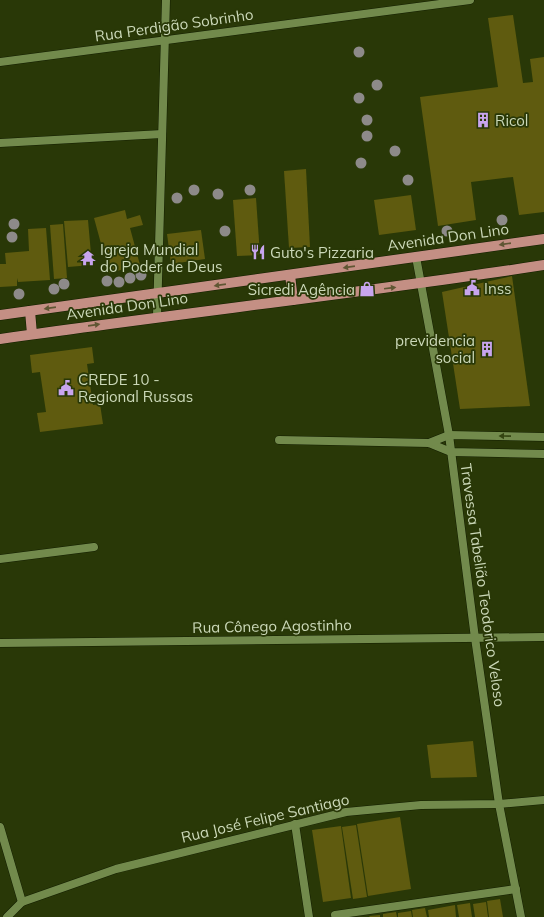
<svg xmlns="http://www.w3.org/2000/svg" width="544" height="917" viewBox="0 0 544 917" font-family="Mulish,sans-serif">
  <rect width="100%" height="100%" fill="#293807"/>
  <g fill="#5f5b0f">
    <path d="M513 15 523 83 533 82 530 59 544 57V212L519 215 513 177 471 182 476 220 438 226 420 97 498 87 488 18Z"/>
    <path d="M306 169 310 247 289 248 284 171Z"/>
    <path d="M411 195 416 230 379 235 374 200Z"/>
    <path d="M256 198 260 255 237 256 233 200Z"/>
    <path d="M125 210 127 219 140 215 143 225 130 228 140 265 109 273 94 218Z"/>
    <path d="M88 220 92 265 68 267 64 221Z"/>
    <path d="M63 224 67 278 54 279 50 225Z"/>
    <path d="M46 228 50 280 18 282 17 278V286L0 287V264H6L5 253 29 251 28 229Z"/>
    <path d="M201 230 205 259 171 264 167 234Z"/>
    <path d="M512 276 530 406 460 409 442 292Z"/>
    <path d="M92 347 94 363 87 364 93 405 100 404 103 424 40 432 37 413 46 412 40 372 32 373 30 355Z"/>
    <path d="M473 741 477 777 431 778 427 745Z"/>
    <path d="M400 817 411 889 368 896 357 824Z"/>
    <path d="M356 825 367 897 353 899 342 827Z"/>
    <path d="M341 826 351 898 323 902 312 830Z"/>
    <path d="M500 899 503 917H489L487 901Z"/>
    <path d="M486 902 488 917H475L473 904Z"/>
    <path d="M470 903 472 917H459L457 905Z"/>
    <path d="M455 905 456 917H429L428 910Z"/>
    <path d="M425 908 427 917H413L412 910Z"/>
    <path d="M411 911 412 917H398V913Z"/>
    <path d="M396 912 397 917H383V914Z"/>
    <path d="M380 915V917H370L369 916Z"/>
  </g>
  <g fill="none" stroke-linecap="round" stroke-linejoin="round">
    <defs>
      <g id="street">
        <path d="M0 62 470 0"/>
        <path d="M0 143 162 134"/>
        <path d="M416 257 449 435 475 638 499 804 521 917"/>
        <path d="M157 316 166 0"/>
        <path d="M279 440 429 443 451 452 544 454"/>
        <path d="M429 443 449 435 544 437"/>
        <path d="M0 559 94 547"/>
        <path d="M0 643 544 637"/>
        <path d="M295 824 309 917"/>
        <path d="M0 827 22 902"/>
        <path d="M335 915 516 889"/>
        <path d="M7 917 22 902 116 869 346 812 421 805 499 804 544 800"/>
      </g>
      <g id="primary">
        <path d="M290 275 293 300"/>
        <path d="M30 311 32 334"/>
        <path d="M0 315 544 239"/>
        <path d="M0 339C181 313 363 293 544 265"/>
      </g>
    </defs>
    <use href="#street" stroke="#131e00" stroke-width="9"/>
    <use href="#primary" stroke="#131e00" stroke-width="11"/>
    <use href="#street" stroke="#728a4c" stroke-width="8"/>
    <use href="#primary" stroke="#c48f84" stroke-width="10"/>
  </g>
  <g fill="#8d8a89">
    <circle cx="359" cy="52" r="5.5"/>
    <circle cx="377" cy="85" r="5.5"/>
    <circle cx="359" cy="98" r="5.5"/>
    <circle cx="367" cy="120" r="5.5"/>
    <circle cx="367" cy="136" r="5.5"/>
    <circle cx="395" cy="151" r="5.5"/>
    <circle cx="361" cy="163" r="5.5"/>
    <circle cx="408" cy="180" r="5.5"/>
    <circle cx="194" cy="190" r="5.5"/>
    <circle cx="250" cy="190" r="5.5"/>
    <circle cx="218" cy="194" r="5.5"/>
    <circle cx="177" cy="198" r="5.5"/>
    <circle cx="502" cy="220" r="5.5"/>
    <circle cx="14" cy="224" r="5.5"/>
    <circle cx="225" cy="231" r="5.5"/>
    <circle cx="447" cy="231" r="5.5"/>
    <circle cx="12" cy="237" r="5.5"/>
    <circle cx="141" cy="275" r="5.5"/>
    <circle cx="130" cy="278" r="5.5"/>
    <circle cx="107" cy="281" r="5.5"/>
    <circle cx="119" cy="282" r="5.5"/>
    <circle cx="64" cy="284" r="5.5"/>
    <circle cx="54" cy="289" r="5.5"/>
    <circle cx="19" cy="294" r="5.5"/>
  </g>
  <defs><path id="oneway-solid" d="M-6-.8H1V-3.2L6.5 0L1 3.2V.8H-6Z"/></defs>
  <g fill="#5f5633">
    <use href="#oneway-solid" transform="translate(505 244) rotate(172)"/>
    <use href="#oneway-solid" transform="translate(349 267) rotate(172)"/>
    <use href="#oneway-solid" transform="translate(220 285) rotate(172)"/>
    <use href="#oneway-solid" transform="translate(390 288) rotate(-7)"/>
    <use href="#oneway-solid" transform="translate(50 308) rotate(172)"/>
    <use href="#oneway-solid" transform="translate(94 325) rotate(-8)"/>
  </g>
  <use fill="#344411" href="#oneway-solid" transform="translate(505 436) rotate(-179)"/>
  <defs>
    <symbol id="building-bare" viewBox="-9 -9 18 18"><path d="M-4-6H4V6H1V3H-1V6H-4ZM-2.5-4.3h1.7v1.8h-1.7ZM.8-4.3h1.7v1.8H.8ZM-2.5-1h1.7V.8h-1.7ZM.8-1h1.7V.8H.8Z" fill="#c8a5ee" stroke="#293807" stroke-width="2.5" paint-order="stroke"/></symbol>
    <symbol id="restaurant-bare" viewBox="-9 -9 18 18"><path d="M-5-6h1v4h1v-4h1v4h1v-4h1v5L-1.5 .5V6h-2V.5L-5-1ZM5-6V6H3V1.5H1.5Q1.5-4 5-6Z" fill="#c8a5ee" stroke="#293807" stroke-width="2.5" paint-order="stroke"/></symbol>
    <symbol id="temple-bare" viewBox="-9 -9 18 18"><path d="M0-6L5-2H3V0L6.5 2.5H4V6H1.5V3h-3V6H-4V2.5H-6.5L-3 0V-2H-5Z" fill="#c8a5ee" stroke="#293807" stroke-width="2.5" paint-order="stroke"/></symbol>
    <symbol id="civic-bare" viewBox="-9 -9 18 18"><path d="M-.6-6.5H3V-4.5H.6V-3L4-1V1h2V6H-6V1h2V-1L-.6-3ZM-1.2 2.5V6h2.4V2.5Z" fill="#c8a5ee" stroke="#293807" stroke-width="2.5" paint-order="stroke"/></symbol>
    <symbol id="shop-bare" viewBox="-9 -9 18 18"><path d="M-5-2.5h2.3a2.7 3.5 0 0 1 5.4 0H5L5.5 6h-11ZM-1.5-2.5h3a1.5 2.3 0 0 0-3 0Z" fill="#c8a5ee" stroke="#293807" stroke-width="2.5" paint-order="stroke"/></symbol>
  </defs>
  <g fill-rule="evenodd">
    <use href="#building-bare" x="472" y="109" width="22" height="22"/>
    <use href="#restaurant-bare" x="247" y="241" width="22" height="22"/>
    <use href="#temple-bare" x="77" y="247" width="22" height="22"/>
    <use href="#civic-bare" x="461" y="277" width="22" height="22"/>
    <use href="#shop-bare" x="356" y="278" width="22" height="22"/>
    <use href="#building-bare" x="476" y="338" width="22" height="22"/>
    <use href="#civic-bare" x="55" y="377" width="22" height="22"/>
  </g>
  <g text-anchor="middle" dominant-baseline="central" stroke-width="3.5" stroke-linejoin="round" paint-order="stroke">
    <g font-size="15" fill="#cbd8b8" stroke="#293807">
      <text transform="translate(174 25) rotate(-8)">Rua Perdigão Sobrinho</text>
      <text transform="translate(448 237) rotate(-8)">Avenida Don Lino</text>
      <text transform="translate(127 306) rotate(-8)">Avenida Don Lino</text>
      <text transform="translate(483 585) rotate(82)">Travessa Tabelião Teodorico Veloso</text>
      <text transform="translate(272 626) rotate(-1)">Rua Cônego Agostinho</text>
      <text transform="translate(265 818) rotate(-13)">Rua José Felipe Santiago</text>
    </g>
    <g font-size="15" fill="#cbd8b8" stroke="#293807" text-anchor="start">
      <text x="495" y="120">Ricol</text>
      <text x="100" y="249">Igreja Mundial<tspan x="100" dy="17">do Poder de Deus</tspan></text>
      <text x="270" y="252">Guto's Pizzaria</text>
      <text x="484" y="288">Inss</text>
      <text x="355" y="289" text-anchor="end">Sicredi Agência</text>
      <text x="475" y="340" text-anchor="end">previdencia<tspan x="475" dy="17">social</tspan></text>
      <text x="78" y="379">CREDE 10 -<tspan x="78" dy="17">Regional Russas</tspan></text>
    </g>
  </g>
</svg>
